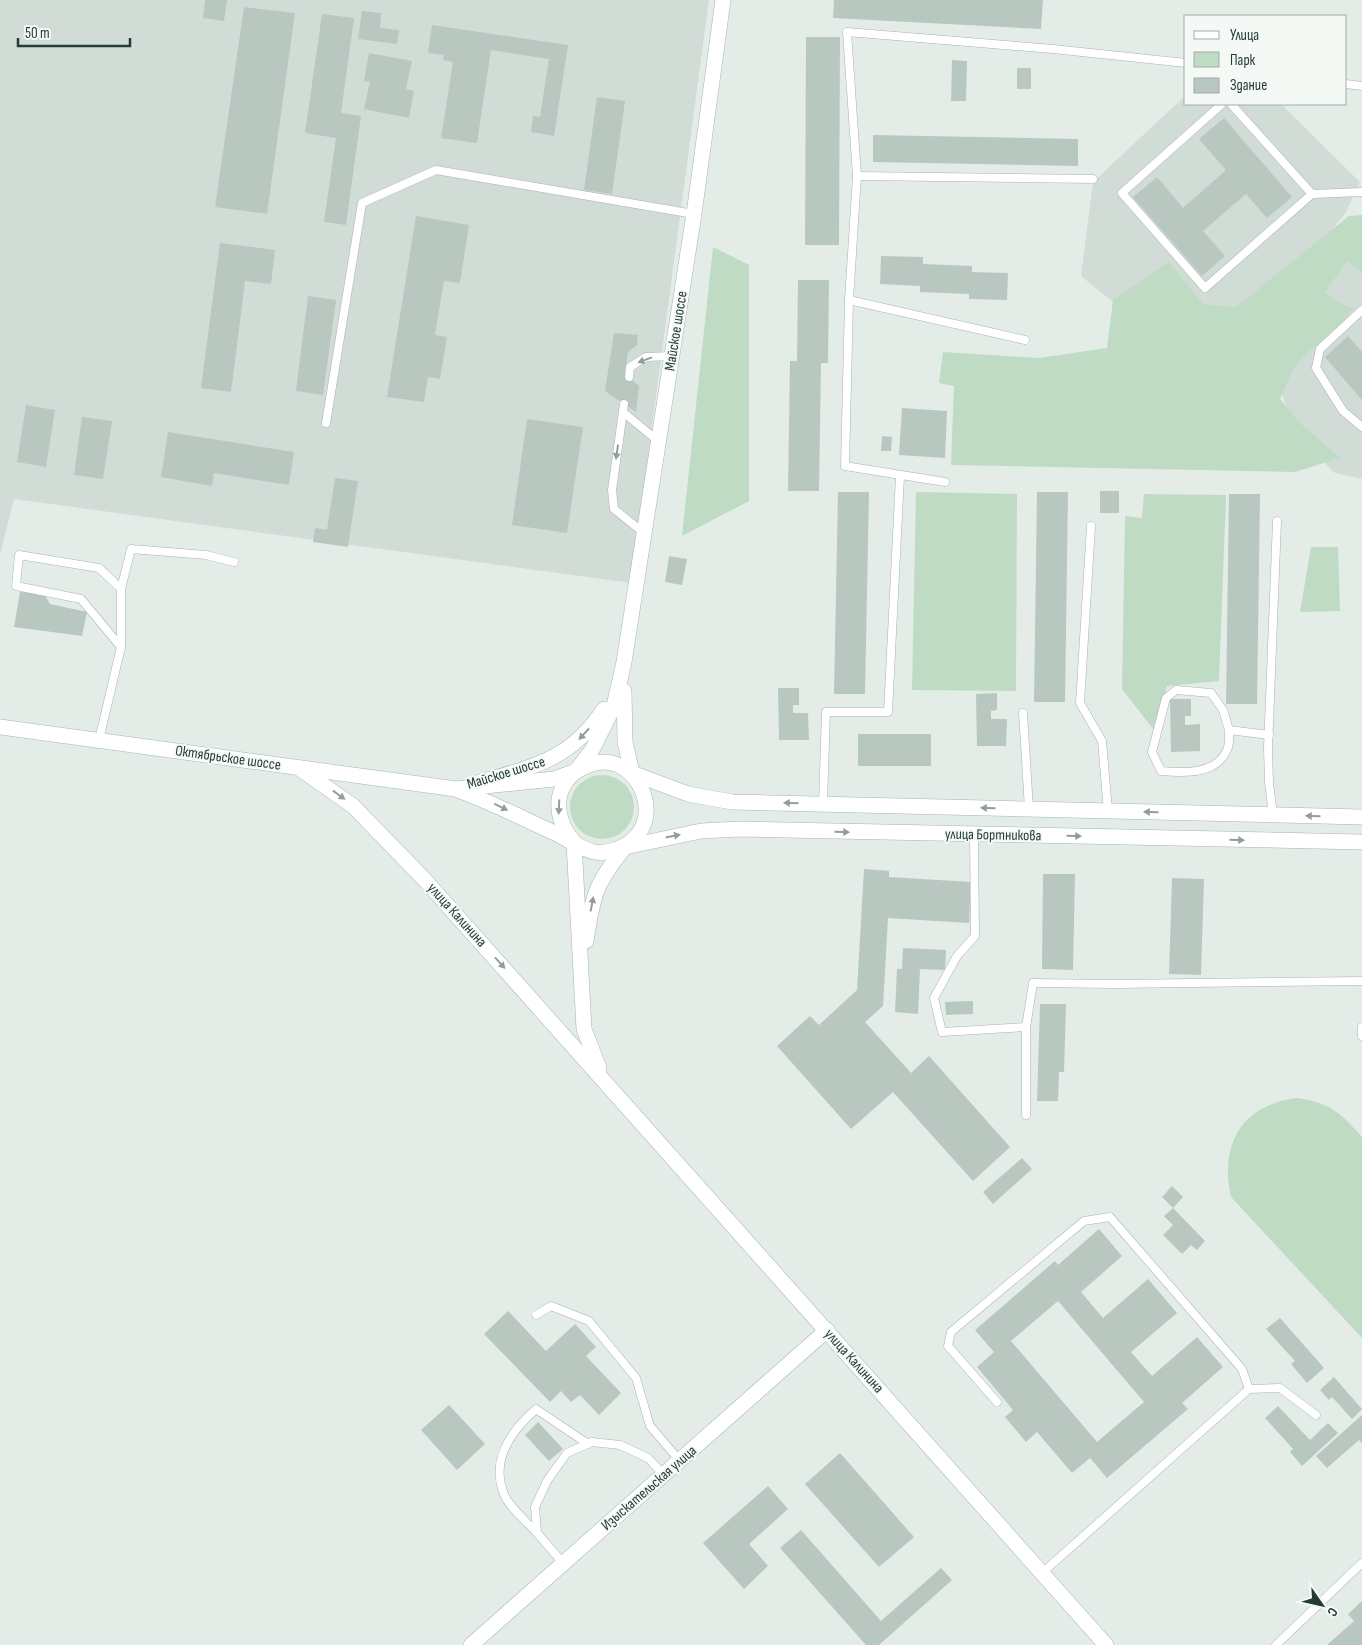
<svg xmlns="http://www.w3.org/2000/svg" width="1362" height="1645" viewBox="0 0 1362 1645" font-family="'Sofia Sans Condensed',sans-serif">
  <rect width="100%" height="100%" fill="#e4ece8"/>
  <g fill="#d2dcd7">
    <path d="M0 0H709L631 583 14 499 0 555Z"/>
    <path d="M1186 95V104H1281L1360 182 1346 212 1298 273 1222 344 1141 325 1081 276 1093 182Z"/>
    <path d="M1362 246V479L1335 473 1300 439 1267 359 1288 313Z"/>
  </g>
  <g fill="#bfdbc4">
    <path d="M1362 215V273L1347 261 1325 292 1338 302 1353 309 1334 331 1308 352 1293 369 1280 399 1299 422 1340 458 1295 472 951 465 954 386 939 383 943 352 1039 358 1107 348 1113 300 1169 262 1203 304 1236 307 1349 216Z"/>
    <path d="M713 247 749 265V501L682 536Z"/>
    <path d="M916 492 1017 494 1016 691 912 690Z"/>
    <path d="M1144 494 1226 495 1219 681 1167 686 1154 730 1122 689 1125 516 1142 518Z"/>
    <path d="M1311 547H1338L1340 611 1300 612Z"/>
    <circle cx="602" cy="807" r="32"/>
    <path d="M1298 1098C1330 1103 1341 1113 1362 1137V1338L1231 1197C1219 1144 1242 1104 1298 1098Z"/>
  </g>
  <g fill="#b9c7c1" fill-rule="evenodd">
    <path d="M205 0H227L224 21 203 18Z"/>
    <path d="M834 0H1043L1041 29 833 18Z"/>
    <path d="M244 7 295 13 267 214 215 207Z"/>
    <path d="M362 11 381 13 380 28 399 30 397 44 358 39Z"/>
    <path d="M322 14 354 18 341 113 361 116 346 225 324 222 336 138 305 133Z"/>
    <path d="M432 25 568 45 554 136 531 132 533 116 540 117 549 59 491 50 477 143 441 138 453 62 443 60 444 55 428 53Z"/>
    <path d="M806 37H840L839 245H805Z"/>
    <path d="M369 53 412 61 406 89 414 91 409 118 364 109 370 82 364 81Z"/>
    <path d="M952 60 967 61 966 101H951Z"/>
    <rect x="1017" y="68" width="14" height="21"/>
    <path d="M597 97 625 101 612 194 584 190Z"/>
    <path d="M1224 118 1292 197 1267 218 1246 194 1203 231 1225 256 1202 276 1133 197 1157 177 1183 208 1226 170 1199 139Z"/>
    <path d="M873 135 1078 139V166L873 162Z"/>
    <path d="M416 216 469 225 460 283 444 281 435 335 447 337 440 379 428 377 424 402 387 397Z"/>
    <path d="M220 243 275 250 271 284 245 281 231 392 201 388Z"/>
    <path d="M881 256 923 257V264L972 266V272L1008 273 1007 300 969 299V294L920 292V286L880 284Z"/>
    <path d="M798 280H829L828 363H821L819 491H788L790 361H797Z"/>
    <path d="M308 296 336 300 323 395 296 391Z"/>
    <path d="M614 333 638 335 637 345 628 352 625 374 639 386 636 412 605 391Z"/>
    <path d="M1348 336 1362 352V400L1325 357Z"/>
    <path d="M26 405 55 410 46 467 17 462Z"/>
    <path d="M902 408 947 411 945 458 899 455Z"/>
    <path d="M82 417 112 421 103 479 74 475Z"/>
    <path d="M527 419 583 427 567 533 512 525Z"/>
    <path d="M168 432 294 452 289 485 214 473 212 486 161 477Z"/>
    <path d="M882 436 892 437 891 451H881Z"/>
    <path d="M335 478 358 481 348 547 313 542 315 528 327 530Z"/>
    <rect x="1100" y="491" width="19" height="22"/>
    <path d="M838 492H869L865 694H834Z"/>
    <path d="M1037 492H1068L1065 702H1034Z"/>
    <path d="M1229 494H1260L1257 704H1226Z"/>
    <path d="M669 556 687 559 682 585 665 582Z"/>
    <path d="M20 592 44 594 50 604 87 612 82 636 14 627Z"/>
    <path d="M778 688H799V705H793V713H808L809 740H779Z"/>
    <path d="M997 693V710L991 711V719H1007L1006 746H977L976 694Z"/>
    <path d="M1170 699H1191V716H1185V725L1200 724V751L1171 752Z"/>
    <rect x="858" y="734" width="73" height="32"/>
    <path d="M864 869 889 871V877L971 882 969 923 888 918 883 1006 865 1022 911 1073 929 1056 1010 1147 973 1181 893 1092 851 1129 777 1046 810 1016 819 1025 857 990Z"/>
    <path d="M1043 874H1075L1073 970 1042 969Z"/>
    <path d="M1172 878 1204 879 1201 975 1169 974Z"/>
    <path d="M903 948 946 950 945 970 920 969 918 1014 895 1012 897 969H902Z"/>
    <path d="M973 1001V1014L946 1015 945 1002Z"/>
    <path d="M1040 1004H1066L1064 1072H1059L1058 1101H1037Z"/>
    <path d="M1022 1158 1032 1169 993 1204 983 1192Z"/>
    <path d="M1172 1186 1183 1197 1173 1208 1162 1197Z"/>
    <path d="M1173 1208 1205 1241 1197 1250 1191 1245 1182 1254 1163 1235 1173 1225 1164 1216Z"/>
    <path d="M1099 1229 1122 1256 1081 1292 1103 1318 1148 1279 1177 1313 1131 1352 1152 1376 1197 1337 1223 1367 1182 1403 1188 1409 1107 1478 1090 1458 1072 1473 1037 1432 1026 1442 1005 1417 1013 1410 977 1367 994 1352 975 1330 1055 1261 1058 1265ZM1058 1301 1144 1402 1097 1442 1011 1341Z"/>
    <path d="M508 1311 546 1351 575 1324 596 1347 586 1356 621 1393 599 1415 580 1395 571 1402 561 1391 550 1402 484 1334Z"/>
    <path d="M1280 1318 1324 1368 1307 1383 1291 1364 1295 1361 1266 1329Z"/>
    <path d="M1334 1377 1362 1409 1352 1419 1332 1397 1329 1400 1320 1390Z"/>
    <path d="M449 1405 485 1444 457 1470 421 1430Z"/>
    <path d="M1278 1406 1310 1440 1328 1423 1338 1433 1302 1466 1290 1452 1293 1449 1265 1418Z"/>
    <path d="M1362 1415V1443L1359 1440 1327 1468 1316 1456Z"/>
    <path d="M538 1422 563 1449 549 1461 525 1435Z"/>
    <path d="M840 1453 914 1537 879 1567 805 1484Z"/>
    <path d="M768 1486 788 1509 749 1544 768 1566 744 1589 703 1543Z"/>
    <path d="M801 1530 881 1621 941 1568 952 1580 879 1645H866L780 1548Z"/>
    <path d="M1362 1601V1645H1327L1354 1621 1348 1614Z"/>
  </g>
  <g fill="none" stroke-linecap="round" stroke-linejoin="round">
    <defs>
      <g id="service">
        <path d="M1346 84 1362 86"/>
        <path d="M1222 104 1122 193 1205 288 1312 194 1362 192"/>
        <path d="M1231 104 1312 194"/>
        <path d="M857 176 1093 179"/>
        <path d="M849 300 1025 340"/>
        <path d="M1362 310 1320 349 1316 368 1343 411 1362 427"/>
        <path d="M629 377 630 367 646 357 672 356"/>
        <path d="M624 404 612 490 614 509 644 533"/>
        <path d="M623 412 658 441"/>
        <path d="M326 423 362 203 436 170 694 214"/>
        <path d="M945 482 845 466 849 300 857 176 847 32 1053 49 1186 63"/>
        <path d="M1091 526 1080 703 1102 741 1108 811"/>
        <path d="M121 589 99 568 19 555 16 586 81 599 121 647"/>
        <path d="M1023 713 1029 809"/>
        <path d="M1229 730C1229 736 1230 745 1227 750 1216 775 1184 773 1161 771L1152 752 1166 698 1176 690 1211 693 1223 710 1229 730 1269 735"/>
        <path d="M99 740 121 647V589L131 549 206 555 234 562"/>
        <path d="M823 804 826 712H888L900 476"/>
        <path d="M1273 815 1269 783 1268 748 1277 521"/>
        <path d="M974 834 975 936 957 956 934 998 942 1032 1026 1027 1033 983 1114 984 1362 981"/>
        <path d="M1362 1027V1036"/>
        <path d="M1026 1115V1027"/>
        <path d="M536 1315 551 1306 589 1321 636 1378 650 1426 680 1461"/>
        <path d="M1249 1389 1280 1388 1316 1415"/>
        <path d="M997 1402 948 1346 951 1332 1084 1221 1110 1217 1242 1369 1249 1389 1042 1573"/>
        <path d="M537 1533C528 1523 508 1506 504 1494 490 1460 512 1430 536 1409L588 1444"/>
        <path d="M564 1564 537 1533 535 1507 547 1481 567 1453 592 1442 620 1445 648 1458 664 1475"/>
        <path d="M1276 1645 1362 1563"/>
      </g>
      <path id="minor" d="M471 1645 827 1330"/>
      <g id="tertiary">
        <path d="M624 691 625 742 632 773"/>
        <path d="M299 768 353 806 424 879 1106 1645"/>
        <path d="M576 771 592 750 614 706 624 662 694 214 723 0"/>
        <path d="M480 782C533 767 572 759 604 709"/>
        <path d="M574 842 584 1029 599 1068"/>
        <path d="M586 941C593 895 595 884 625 847"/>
      </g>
      <g id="secondary">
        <path d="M0 727 456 789 554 779 576 771"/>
        <path d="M632 773 688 794 732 802 1362 817"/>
        <path d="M460 791C493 803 524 819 557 834 568 840 582 849 594 852 602 853 610 852 617 849 632 844 645 830 646 814 649 785 622 754 592 764 553 776 550 815 574 842"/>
        <path d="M625 847 701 831 740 829 1362 842"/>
      </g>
    </defs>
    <use href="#service" stroke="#a7b4ae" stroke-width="9"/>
    <use href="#minor" stroke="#a7b4ae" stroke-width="16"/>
    <use href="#tertiary" stroke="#a7b4ae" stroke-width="16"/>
    <use href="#secondary" stroke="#a3b7af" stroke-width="16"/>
    <use href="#service" stroke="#fff" stroke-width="8"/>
    <use href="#minor" stroke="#fff" stroke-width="15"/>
    <use href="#tertiary" stroke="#fff" stroke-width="15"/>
    <use href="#secondary" stroke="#fff" stroke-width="15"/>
  </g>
  <defs><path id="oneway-solid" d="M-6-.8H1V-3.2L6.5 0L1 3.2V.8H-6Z" transform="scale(1.25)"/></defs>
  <g fill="#929e9a">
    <use href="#oneway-solid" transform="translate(645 360) rotate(160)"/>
    <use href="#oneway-solid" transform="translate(617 452) rotate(98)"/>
    <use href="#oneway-solid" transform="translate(584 734) rotate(133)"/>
    <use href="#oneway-solid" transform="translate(339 795) rotate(36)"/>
    <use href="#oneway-solid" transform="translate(791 803) rotate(-179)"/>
    <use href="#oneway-solid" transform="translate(501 807) rotate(26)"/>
    <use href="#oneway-solid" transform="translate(559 807) rotate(92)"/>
    <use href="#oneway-solid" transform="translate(988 808) rotate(-179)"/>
    <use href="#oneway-solid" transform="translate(1151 812) rotate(-179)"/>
    <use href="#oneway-solid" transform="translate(1313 816) rotate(-179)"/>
    <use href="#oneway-solid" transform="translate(842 832) rotate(1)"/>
    <use href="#oneway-solid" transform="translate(673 836) rotate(-11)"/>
    <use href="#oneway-solid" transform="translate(1074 836) rotate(1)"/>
    <use href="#oneway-solid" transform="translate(1237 840) rotate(1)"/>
    <use href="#oneway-solid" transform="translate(592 904) rotate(-79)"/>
    <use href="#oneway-solid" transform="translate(500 963) rotate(48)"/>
  </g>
  <g text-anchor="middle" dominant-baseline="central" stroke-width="4" stroke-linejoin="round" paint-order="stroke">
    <g font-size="15" fill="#253c34" stroke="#f4f9f6">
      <text transform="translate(676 331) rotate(-81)">Майское шоссе</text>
      <text transform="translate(228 758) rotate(8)">Октябрьское шоссе</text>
      <text transform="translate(506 773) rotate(-17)">Майское шоссе</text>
      <text transform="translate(993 835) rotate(1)">улица Бортникова</text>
      <text transform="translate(457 915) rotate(48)">улица Калинина</text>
      <text transform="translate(854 1361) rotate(48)">улица Калинина</text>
      <text transform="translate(649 1488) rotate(-41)">Изыскательская улица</text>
    </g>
  </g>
  <rect x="1184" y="15" width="162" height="90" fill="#f4f9f6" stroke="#a1ada8"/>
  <rect x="1194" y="31" width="25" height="8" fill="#ffffff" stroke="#a1ada8"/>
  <text x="1230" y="40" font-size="15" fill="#253c34">Улица</text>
  <rect x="1194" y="52" width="25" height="15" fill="#bfdbc4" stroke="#a1ada8"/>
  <text x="1230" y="65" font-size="15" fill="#253c34">Парк</text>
  <rect x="1194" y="78" width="25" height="15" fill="#b9c7c1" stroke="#a1ada8"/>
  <text x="1230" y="90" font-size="15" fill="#253c34">Здание</text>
  <g transform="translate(1322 1605) rotate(124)" stroke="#f4f9f6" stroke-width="4" paint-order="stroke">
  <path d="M0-4L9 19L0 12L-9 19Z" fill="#253c34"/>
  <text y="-8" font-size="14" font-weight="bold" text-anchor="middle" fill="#253c34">С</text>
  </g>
  <path d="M18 38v8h112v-8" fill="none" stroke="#253c34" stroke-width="2.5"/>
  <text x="25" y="38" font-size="15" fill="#253c34" stroke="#f4f9f6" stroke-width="4" paint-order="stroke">50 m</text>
</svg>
